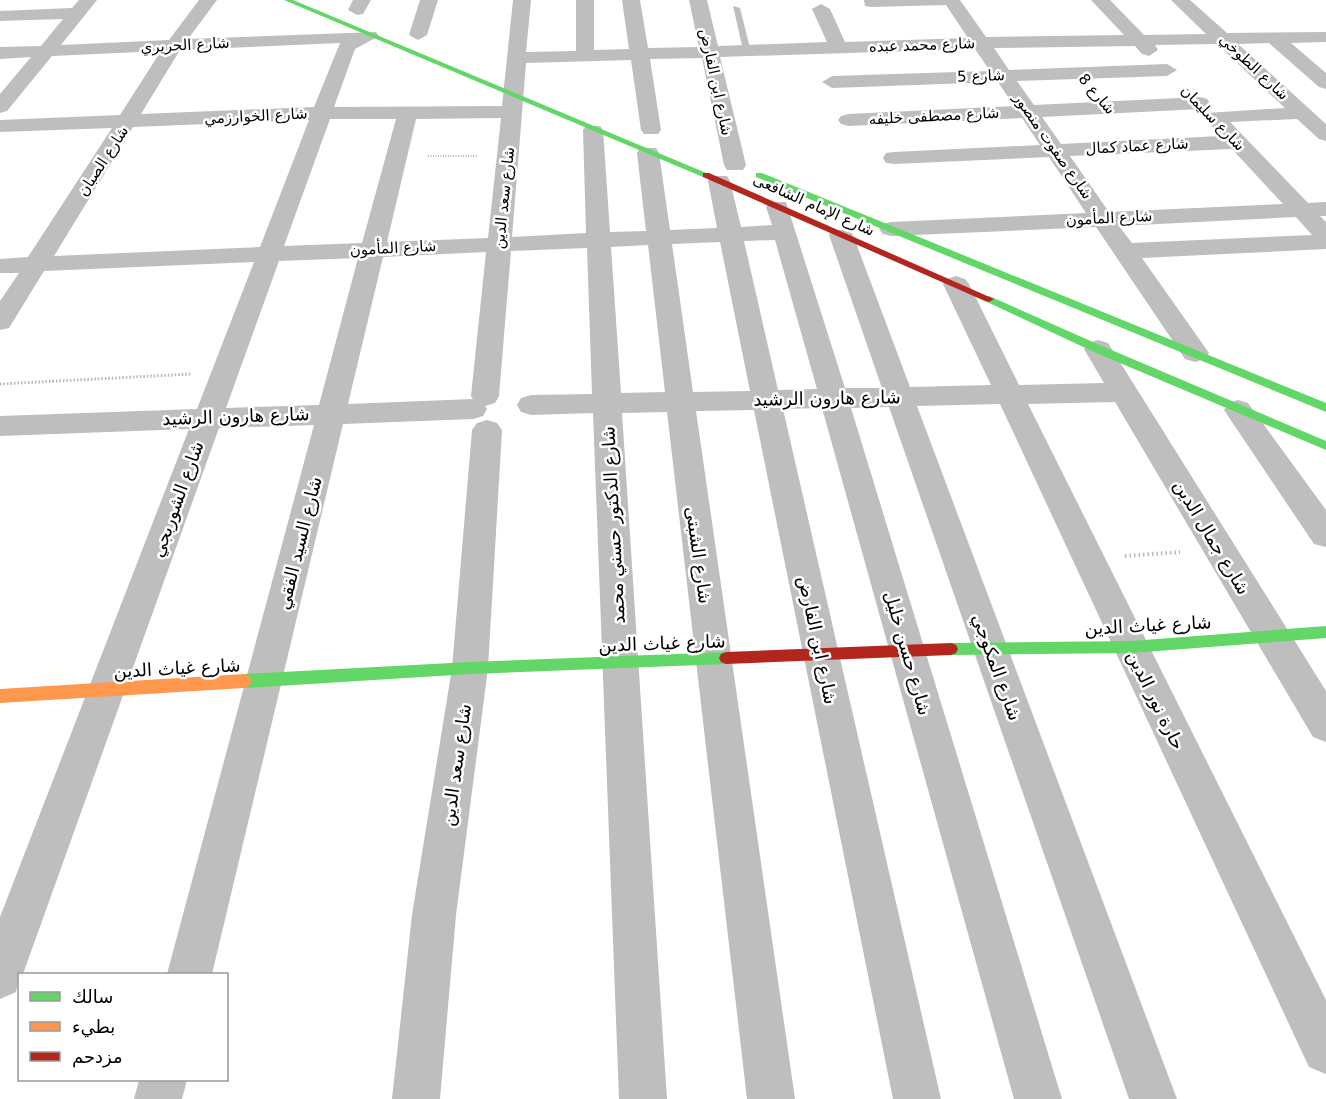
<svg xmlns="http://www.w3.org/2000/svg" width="1326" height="1099" viewBox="0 0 1326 1099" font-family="'DejaVu Sans','Noto Sans Arabic',sans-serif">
  <rect width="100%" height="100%" fill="#fff"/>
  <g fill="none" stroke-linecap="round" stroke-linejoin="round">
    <path stroke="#b8b8b8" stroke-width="2" stroke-dasharray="1 1.5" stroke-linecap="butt" d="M428 156H477"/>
    <path stroke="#b8b8b8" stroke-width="3" stroke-dasharray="1.5 2" stroke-linecap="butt" d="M0 384 191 374"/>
    <path stroke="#b8b8b8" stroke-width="4" stroke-dasharray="1.5 3" stroke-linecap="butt" d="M1125 556 1180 552"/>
    <path fill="#bebebe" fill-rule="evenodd" d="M733 6 740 8 751 52 743 50Z"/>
    <g fill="#bebebe" fill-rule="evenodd">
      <path d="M79 0H97L61 45 169 40 199 0H217L188 39 376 32 379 36 355 49 334 107 502 106 513 0H531L526 52 576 51V0H594V50L629 49 622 0H640L648 48 699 47 689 0H707L718 46 827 42 812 9 821 4 830 9 845 42 968 38 946 5 871 7 865 6 864 0H960L986 37 1124 35 1091 0H1110L1144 35 1206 34 1171 0H1190L1227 33 1326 32V42L1291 43 1326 73V89L1319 87 1269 43 1238 44 1326 124V141L1319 139 1297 119 1230 122 1308 203 1326 202V216H1320L1326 222V249L1142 258 1209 353 1205 359 1195 362 1185 359 1096 227 891 236 883 234 879 229 883 224 891 222 1086 213 1049 157 894 164 886 163 883 158 886 153 894 152 1040 145 1022 118 848 126 841 124 838 120 841 116 848 114 1014 106 998 82 832 88 822 82 832 76 990 71 975 49 720 57 746 165 743 170H727L724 165 702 58 650 59 661 130 658 134H644L641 130 631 60 526 63 512 237 586 233 583 130 586 126H600L603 130 610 232 646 231 637 153 640 148H656L659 153 670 230 717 228 708 181 711 176H727L730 181 741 227 772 225 766 207 770 202H786L845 388H882L829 235 833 230H849L853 235 910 387 991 385 943 284 947 279 956 276 965 279 969 284 1019 385 1104 383 1084 349 1088 343 1098 340 1108 343 1326 691V742L1313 737 1115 402 1028 404 1326 1000V1074L1309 1067 1000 404 917 406 1177 1099H1129L889 407 851 408 1062 1099H1014L822 408 783 409 941 1099H893L754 410 696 411 795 1099H747L667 412 622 413 667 1099H619L593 413 531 415 521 412 517 405 521 398 531 395 592 394 587 248 511 251 499 396 495 403 485 406 487 409 483 416 473 419 343 424 212 974H167L314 425 219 428 23 974H20L16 992 0 999V917L189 429 0 436V416L197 409 254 262 44 271 9 328 0 330V301L19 273H0V259L28 257 112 128 0 132V120L120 115 161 51 52 56 7 111 0 113V94L31 57 0 59V47L41 46 63 19 0 21V11L72 8ZM340 43 314 107 141 114 180 50ZM1217 44 1285 108 1206 113 1203 117 1206 121 1214 123 1212 126 1220 136 1061 144 1042 117 1200 109 1207 107 1210 103 1207 99 1200 97 1034 105 1017 81 1167 76 1177 70 1167 64 1009 70 994 48 1135 46 1142 54 1149 56 1158 50 1155 45ZM501 118 488 238 387 242 416 119ZM330 119H396L362 243 284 246ZM309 120 260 247 54 256 133 127ZM1232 149 1283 204 1109 212 1070 156ZM1296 217 1312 235 1132 243 1119 226ZM775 240 817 389 778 390 744 241ZM720 242 750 391 693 392 672 244ZM648 245 665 392 621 393 611 247ZM486 252 471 396 473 399 348 404 383 257ZM358 258 319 405 226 408 279 261Z"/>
      <path d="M353 0H371L363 14 357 15 348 10Z"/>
      <path d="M420 0H438L427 35 418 40 409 35Z"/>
      <path d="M1238 400 1248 403 1326 510V547L1314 544 1224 410 1228 403Z"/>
      <path d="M487 420 497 423 502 430 488 668 456 915 440 1099H392L412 915 452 668 472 430 477 423Z"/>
      <path d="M139 1080H187L182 1099H134Z"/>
    </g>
    <g fill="#63d668" fill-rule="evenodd">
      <path d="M284 0H293L711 175 703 177Z"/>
      <path d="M756 173H762L1326 403V412L756 177Z"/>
      <path d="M989 296 1102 346 1326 441V450L1094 352 985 301 984 299Z"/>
      <path d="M1326 626V638L1131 653 951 655 946 653 944 649 946 645 951 643 1131 641Z"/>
      <path d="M726 652 731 654 733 658 731 662 726 664 470 674 244 688 239 686 236 681 239 676 244 674 470 662Z"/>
    </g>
    <path fill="#ff974d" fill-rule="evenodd" d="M244 674 249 676 252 681 249 686 244 688 0 703V689Z"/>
    <g fill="#b3261e" fill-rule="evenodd">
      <path d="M703 173H709L994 299 989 302 985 301 703 177Z"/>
      <path d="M951 643 956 645 958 649 956 653 951 655 726 664 721 662 719 658 721 654 726 652Z"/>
    </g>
  </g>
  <g text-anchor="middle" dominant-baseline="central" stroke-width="5" stroke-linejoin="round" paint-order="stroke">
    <g font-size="15" fill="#000" stroke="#fff">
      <text transform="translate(185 45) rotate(-3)">شارع الحريري</text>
      <text transform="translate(922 45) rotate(-2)">شارع محمد عبده</text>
      <text transform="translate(1254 67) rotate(43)">شارع الطوخي</text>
      <text transform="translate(981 76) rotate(-2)">شارع 5</text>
      <text transform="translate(716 82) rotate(78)">شارع ابن الفارض</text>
      <text transform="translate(1097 94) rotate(50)">شارع 8</text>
      <text transform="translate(256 116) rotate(-3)">شارع الخوارزمي</text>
      <text transform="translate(934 116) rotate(-3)">شارع مصطفى خليفه</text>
      <text transform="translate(1213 118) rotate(46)">شارع سليمان</text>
      <text transform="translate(1053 146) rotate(55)">شارع صفوت منصور</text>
      <text transform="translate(1137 146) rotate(-3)">شارع عماد كمال</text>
      <text transform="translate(103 161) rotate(-57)">شارع الصبان</text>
      <text transform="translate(504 198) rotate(-84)">شارع سعد الدين</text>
      <text transform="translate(814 205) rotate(24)">شارع الإمام الشافعى</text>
      <text transform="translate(1109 218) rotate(-3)">شارع المأمون</text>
      <text transform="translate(393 248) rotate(-3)">شارع المأمون</text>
    </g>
    <g font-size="18" fill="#000" stroke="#fff">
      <text transform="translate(827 398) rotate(-1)">شارع هارون الرشيد</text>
      <text transform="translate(236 416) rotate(-2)">شارع هارون الرشيد</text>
      <text transform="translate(177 499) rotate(-70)">شارع الشوربجي</text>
      <text transform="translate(613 525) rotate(-93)">شارع الدكتور حسني محمد</text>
      <text transform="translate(1212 537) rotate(59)">شارع جمال الدين</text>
      <text transform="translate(299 543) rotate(-76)">شارع السيد الفقي</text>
      <text transform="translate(699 555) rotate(82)">شارع الشبتى</text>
      <text transform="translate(1148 625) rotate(-3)">شارع غياث الدين</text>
      <text transform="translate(818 640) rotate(78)">شارع ابن الفارض</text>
      <text transform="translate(662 643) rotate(-2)">شارع غياث الدين</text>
      <text transform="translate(908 653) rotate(74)">شارع حسن خليل</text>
      <text transform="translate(997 667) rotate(70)">شارع المكوجي</text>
      <text transform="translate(177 668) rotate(-3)">شارع غياث الدين</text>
      <text transform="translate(1156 700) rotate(64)">حارة نور الدين</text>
      <text transform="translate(456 765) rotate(-82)">شارع سعد الدين</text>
    </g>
  </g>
  <rect x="18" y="973" width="210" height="108" fill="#ffffff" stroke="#999999" stroke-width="1.5"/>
  <rect x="30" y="992" width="30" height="9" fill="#63d668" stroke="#999999" stroke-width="1.5"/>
  <text x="72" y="1003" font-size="18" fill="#000000">سالك</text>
  <rect x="30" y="1022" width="30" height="9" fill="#ff974d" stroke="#999999" stroke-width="1.5"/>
  <text x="72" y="1033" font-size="18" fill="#000000">بطيء</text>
  <rect x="30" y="1052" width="30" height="9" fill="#b3261e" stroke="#999999" stroke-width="1.5"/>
  <text x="72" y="1063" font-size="18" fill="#000000">مزدحم</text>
</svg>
